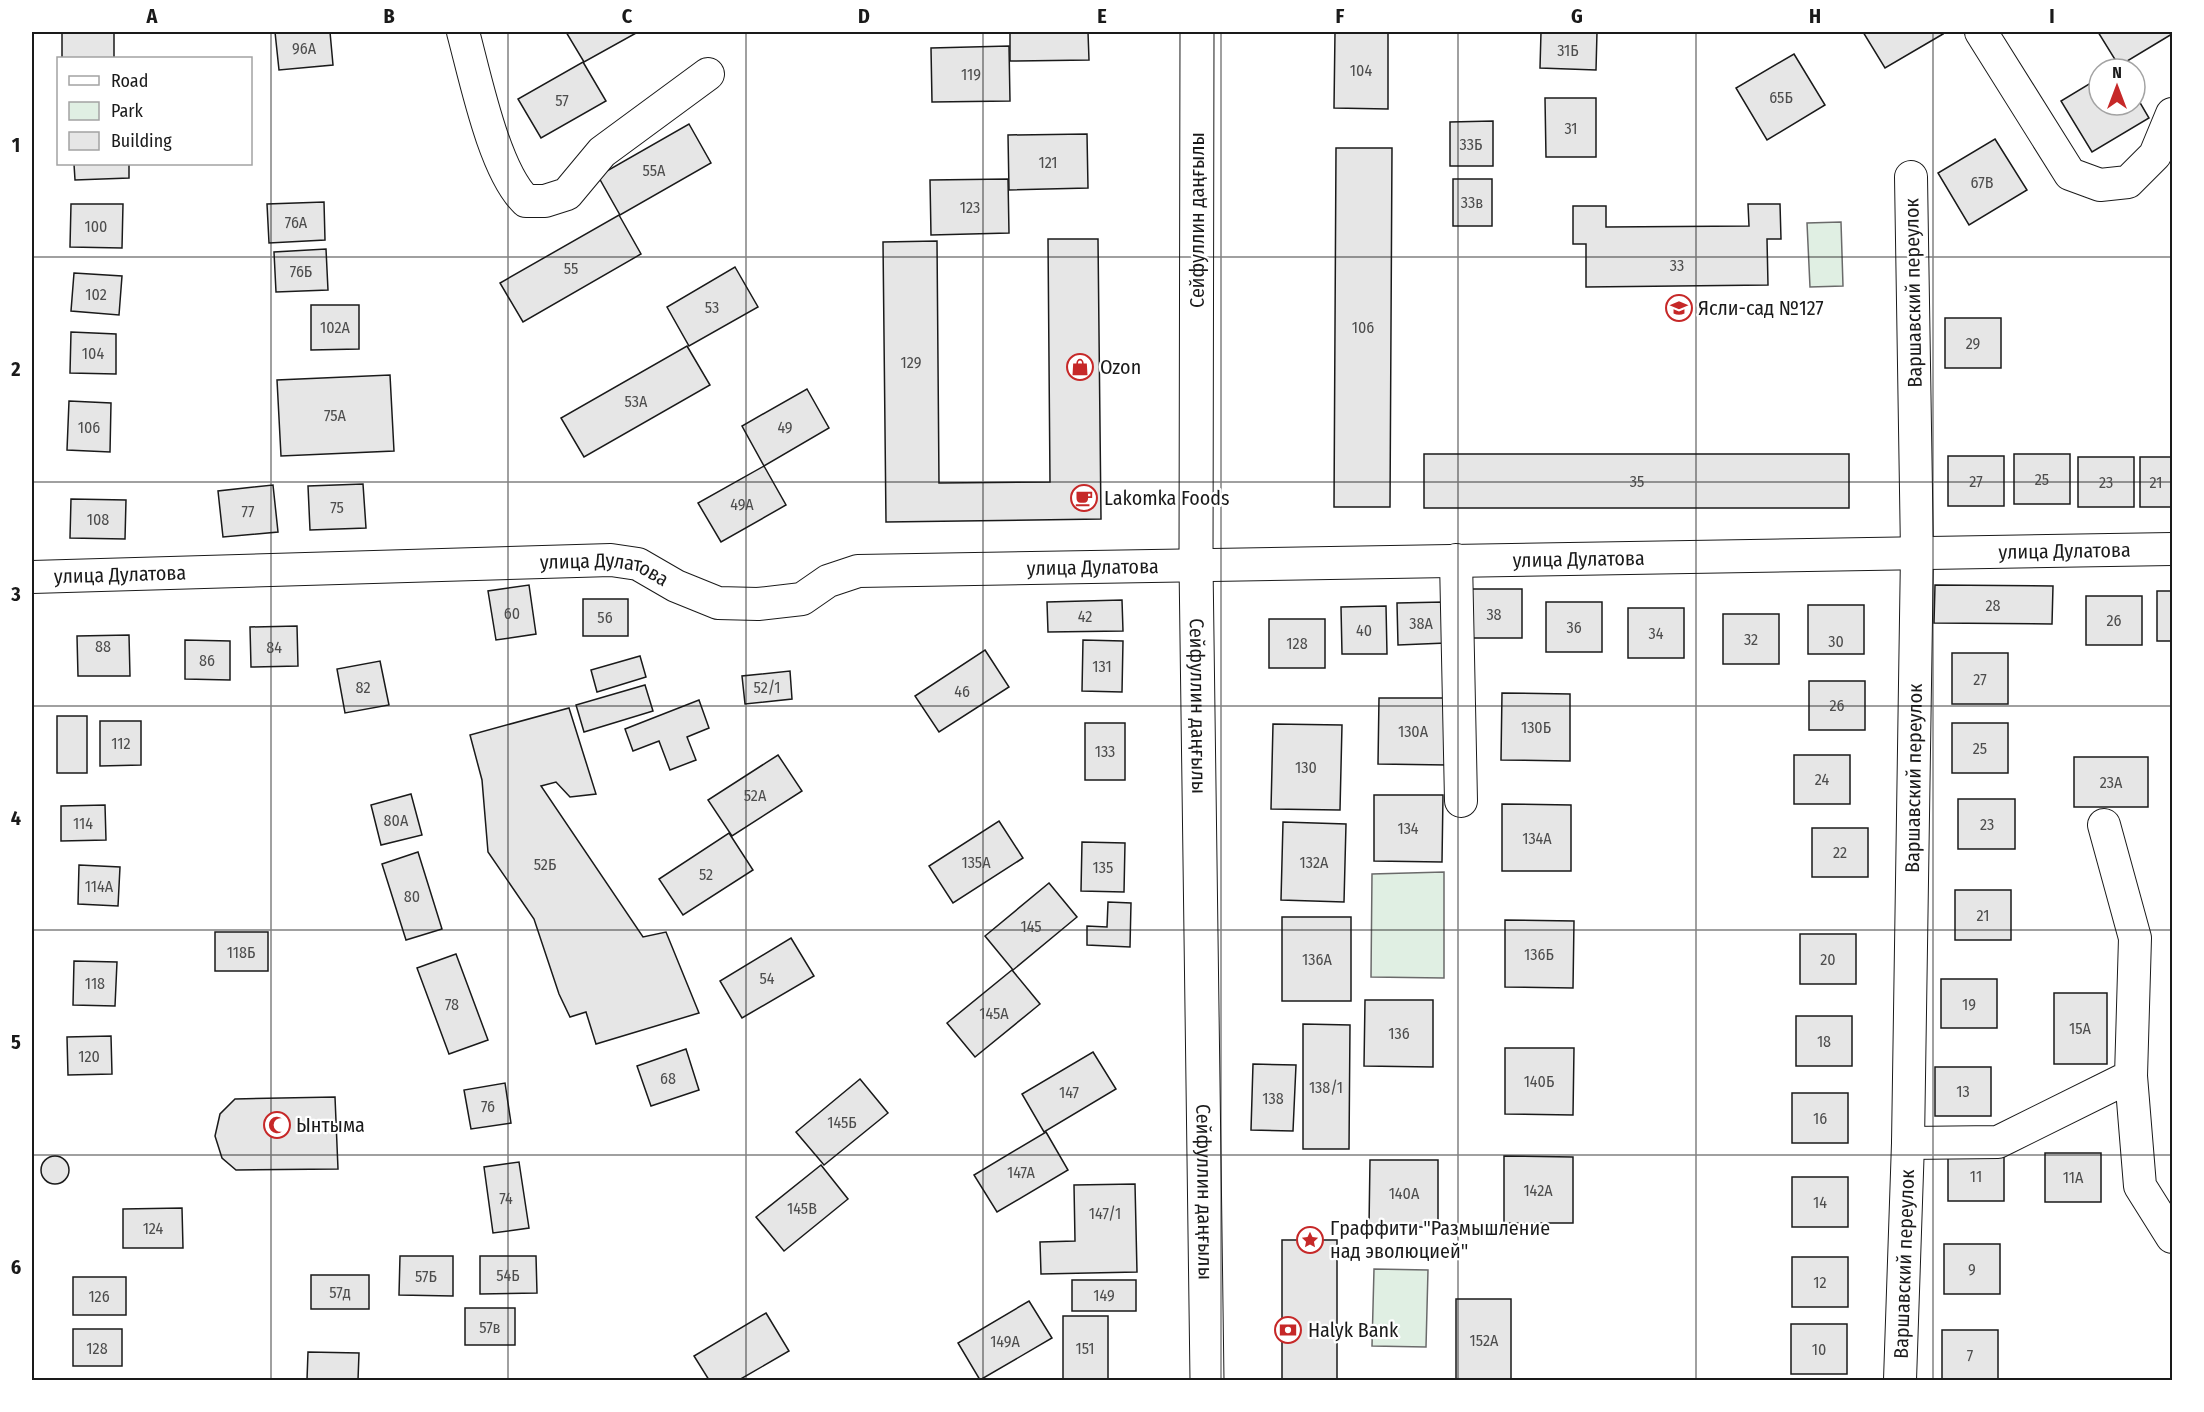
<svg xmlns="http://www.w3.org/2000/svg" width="2204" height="1412" viewBox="0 0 2204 1412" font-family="'Fira Sans Condensed',sans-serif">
  <rect width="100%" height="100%" fill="#fff"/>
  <g fill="#e0efe3" stroke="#6a6a6a" stroke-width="1.5">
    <path d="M1841 222 1843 286 1810 287 1807 223Z"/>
    <path d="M1444 872V978L1371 977 1372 874Z"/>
    <path d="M1374 1269 1428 1270 1426 1347 1372 1346Z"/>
  </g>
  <g fill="#e6e6e6" stroke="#1a1a1a" stroke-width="1.5">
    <rect x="62" y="32" width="52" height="26"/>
    <path d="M275 32H330L333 65 279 70Z"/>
    <path d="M566 32H638L584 62Z"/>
    <path d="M1010 32H1088L1089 60 1010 61Z"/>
    <path d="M1335 32H1388V109L1334 108Z"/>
    <path d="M1541 32H1597L1596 70 1540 68Z"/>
    <path d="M1863 32H1941L1943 34 1885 68Z"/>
    <path d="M2098 32H2172V34L2119 66Z"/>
    <path d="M1009 46 1010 101 932 102 931 48Z"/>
    <path d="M1794 54 1825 105 1767 140 1736 88Z"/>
    <path d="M583 62 606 101 541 138 518 99Z"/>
    <path d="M2099 78V105H2135V94L2149 118 2092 152 2061 101Z"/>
    <path d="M1545 98H1596V157H1546Z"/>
    <path d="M1493 121V166H1450V122Z"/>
    <path d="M689 124 711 163 620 215 598 176Z"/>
    <path d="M1087 134 1088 188 1009 190 1008 135Z"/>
    <path d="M1995 139 2027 190 1969 225 1938 173Z"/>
    <path d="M1336 148H1392L1390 507H1334Z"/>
    <path d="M74 164H129V178L75 180Z"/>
    <path d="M1008 179 1009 233 931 235 930 180Z"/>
    <rect x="1453" y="179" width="39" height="47"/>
    <path d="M324 202 325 240 269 243 267 204Z"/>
    <path d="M71 204H123L122 248 70 247Z"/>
    <path d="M1748 204H1780L1781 239H1767L1768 285 1586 287V244H1573V206H1606V227L1749 226Z"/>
    <path d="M619 215 641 254 523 322 500 283Z"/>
    <path d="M1048 239H1098L1101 519 886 522 883 242 937 241 939 483 1050 482Z"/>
    <path d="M326 249 328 290 276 292 274 252Z"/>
    <path d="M735 267 758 307 689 346 667 307Z"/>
    <path d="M74 273 122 276 119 315 71 311Z"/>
    <path d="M311 305H359V349L311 350Z"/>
    <rect x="1945" y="318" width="56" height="50"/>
    <path d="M71 332 116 334V374L70 373Z"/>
    <path d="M687 346 710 385 584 457 561 418Z"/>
    <path d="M390 375 394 451 281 456 277 380Z"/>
    <path d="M807 389 829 428 764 466 742 426Z"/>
    <path d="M69 401 111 403 110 452 67 450Z"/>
    <rect x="1424" y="454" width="425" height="54"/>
    <rect x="2014" y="454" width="56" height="50"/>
    <rect x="1948" y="456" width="56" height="50"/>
    <rect x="2078" y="457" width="56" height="50"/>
    <rect x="2140" y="457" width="32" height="50"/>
    <path d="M764 466 786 505 721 542 698 503Z"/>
    <path d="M363 484 366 528 310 530 308 486Z"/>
    <path d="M273 485 278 532 223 537 218 491Z"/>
    <path d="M71 499 126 500 125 539 70 538Z"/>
    <path d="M529 585 536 634 496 640 488 591Z"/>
    <path d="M1935 585 2053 586 2052 624 1934 623Z"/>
    <rect x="1466" y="589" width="56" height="49"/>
    <rect x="2157" y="591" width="15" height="50"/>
    <rect x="2086" y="596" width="56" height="49"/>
    <rect x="583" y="599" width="45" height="37"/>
    <path d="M1122 600 1123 631 1048 632 1047 602Z"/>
    <path d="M1444 602 1446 643 1398 645 1397 603Z"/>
    <rect x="1546" y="602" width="56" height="50"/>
    <rect x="1808" y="605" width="56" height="49"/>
    <path d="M1386 606 1387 654H1342L1341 607Z"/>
    <rect x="1628" y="608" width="56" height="50"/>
    <rect x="1723" y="614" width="56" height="50"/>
    <rect x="1269" y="619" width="56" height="49"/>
    <path d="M297 626 298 666 251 667 250 627Z"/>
    <path d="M129 635 130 676H78L77 636Z"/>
    <path d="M185 640 230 641V680L185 679Z"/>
    <path d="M1083 640 1123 641 1122 692 1082 691Z"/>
    <path d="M985 650 1009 687 939 732 915 696Z"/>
    <rect x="1952" y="653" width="56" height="51"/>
    <path d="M640 656 646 677 597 692 591 670Z"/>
    <path d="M380 661 389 705 345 713 337 669Z"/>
    <path d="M790 671 792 699 745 704 742 676Z"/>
    <rect x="1809" y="681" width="56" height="49"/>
    <path d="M645 685 653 711 584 732 576 705Z"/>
    <path d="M1502 693 1570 694V761L1501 760Z"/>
    <path d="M1379 698H1447V765L1378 764Z"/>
    <path d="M699 700 709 728 687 737 696 760 670 770 659 741 633 751 625 729Z"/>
    <path d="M569 708 596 794 570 797 556 782 541 786 643 937 666 932 699 1013 596 1044 586 1012 570 1017 559 994 534 919 488 852 482 780 470 735Z"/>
    <rect x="57" y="716" width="30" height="57"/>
    <path d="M100 721H141V765L100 766Z"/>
    <rect x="1085" y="723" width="40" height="57"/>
    <rect x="1952" y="723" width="56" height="50"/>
    <path d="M1273 724 1342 725 1340 810 1271 809Z"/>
    <path d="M778 755 802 791 732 836 708 800Z"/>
    <rect x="1794" y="755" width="56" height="49"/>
    <rect x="2074" y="757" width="74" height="50"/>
    <path d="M411 794 422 835 381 845 371 805Z"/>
    <path d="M1374 795H1443L1442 862 1374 861Z"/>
    <rect x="1958" y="799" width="57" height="50"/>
    <path d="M1502 804 1571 805V871H1502Z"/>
    <path d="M105 805 106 840 61 841V806Z"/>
    <path d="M999 821 1023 858 953 903 929 866Z"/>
    <path d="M1283 822 1346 824 1344 902 1281 900Z"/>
    <rect x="1812" y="828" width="56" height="49"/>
    <path d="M729 833 753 870 683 915 659 879Z"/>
    <path d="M1082 842 1125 843 1124 892 1081 891Z"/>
    <path d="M418 852 442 929 406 940 382 864Z"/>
    <path d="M79 865 120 867 118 906 78 904Z"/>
    <path d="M1049 883 1077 917 1013 970 985 936Z"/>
    <rect x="1955" y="890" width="56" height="50"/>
    <path d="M1108 902 1131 903 1130 947 1087 945V926L1107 927Z"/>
    <rect x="1282" y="917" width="69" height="84"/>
    <path d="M1505 920 1574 921 1573 988 1505 987Z"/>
    <rect x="215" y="932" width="53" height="39"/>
    <rect x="1800" y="934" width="56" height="50"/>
    <path d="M791 938 814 976 742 1018 720 981Z"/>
    <path d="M456 954 488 1040 449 1054 417 968Z"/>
    <path d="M74 961 117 962 115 1006 73 1005Z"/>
    <path d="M1012 970 1040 1004 975 1057 947 1023Z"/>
    <rect x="1941" y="979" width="56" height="49"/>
    <rect x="2054" y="993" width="53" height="71"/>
    <path d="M1365 1000H1433V1067L1364 1066Z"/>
    <rect x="1796" y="1016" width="56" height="50"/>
    <path d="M1303 1024 1350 1025 1349 1149H1303Z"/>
    <path d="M111 1036 112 1074 68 1075 67 1037Z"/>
    <path d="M1505 1048H1574L1573 1115 1505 1114Z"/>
    <path d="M686 1049 699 1090 651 1106 637 1066Z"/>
    <path d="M1093 1052 1116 1089 1044 1132 1022 1094Z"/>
    <path d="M1253 1064 1296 1065 1293 1131 1251 1130Z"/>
    <rect x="1935" y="1067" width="56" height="49"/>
    <path d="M860 1079 888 1113 824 1165 796 1132Z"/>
    <path d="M505 1083 511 1123 471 1129 464 1090Z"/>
    <rect x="1792" y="1093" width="56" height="50"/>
    <path d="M335 1097 338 1169 236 1170 222 1158 215 1136 220 1114 235 1099Z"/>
    <path d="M1046 1132 1068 1170 997 1212 974 1175Z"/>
    <rect x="1948" y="1152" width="56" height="49"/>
    <rect x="2045" y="1153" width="56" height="49"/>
    <path d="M1504 1156 1573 1157V1223H1504Z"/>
    <circle cx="55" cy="1170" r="14"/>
    <path d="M1370 1160H1438V1227H1369Z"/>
    <path d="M519 1162 529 1228 493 1233 484 1167Z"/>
    <path d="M821 1165 848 1199 784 1251 756 1217Z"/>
    <rect x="1792" y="1177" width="56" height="50"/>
    <path d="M1135 1184 1137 1272 1041 1274 1040 1242 1075 1241 1074 1185Z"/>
    <path d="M182 1208 183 1248H123V1209Z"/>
    <rect x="1282" y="1240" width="55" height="140"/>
    <rect x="1944" y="1244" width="56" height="50"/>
    <path d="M400 1256H453V1296L399 1295Z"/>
    <path d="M480 1256H536L537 1293 480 1294Z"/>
    <rect x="1792" y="1257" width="56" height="50"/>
    <rect x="311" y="1275" width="58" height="34"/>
    <rect x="73" y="1277" width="53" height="38"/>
    <rect x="1072" y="1280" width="64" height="31"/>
    <rect x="1456" y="1299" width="55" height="81"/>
    <path d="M1029 1301 1052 1338 980 1380 958 1343Z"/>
    <rect x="465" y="1308" width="50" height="37"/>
    <path d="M766 1313 789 1351 739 1380H709L694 1356Z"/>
    <rect x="1063" y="1316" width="45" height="64"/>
    <rect x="1791" y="1324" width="56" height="50"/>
    <rect x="73" y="1329" width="49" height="37"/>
    <rect x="1942" y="1330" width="56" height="50"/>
    <path d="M308 1352 359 1353 358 1380H307Z"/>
  </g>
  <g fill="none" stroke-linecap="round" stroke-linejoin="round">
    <defs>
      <g id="minor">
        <path d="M463 32C475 76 494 171 526 201H545L567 194 602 152 708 74"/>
        <path d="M1981 32 2070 174 2100 185 2128 182 2155 155 2172 114"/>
        <path d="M1456 560 1461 801"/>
        <path id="s1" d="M32 577 611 560 638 564 676 586 718 603 758 604 802 599 828 581 858 571 2172 549"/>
        <path d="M2131 1076 2140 1186 2172 1237"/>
        <path d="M1908 1143 1998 1142 2131 1076 2135 938 2104 825"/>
        <path id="s2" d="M1900 1380 1908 1143 1917 553 1911 177"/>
      </g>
      <g id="major">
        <path id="s3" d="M1197 32 1196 564 1207 1380"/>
      </g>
    </defs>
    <use href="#minor" stroke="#1a1a1a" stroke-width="34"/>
    <use href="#major" stroke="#1a1a1a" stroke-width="35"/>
    <use href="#minor" stroke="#fff" stroke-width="32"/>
    <use href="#major" stroke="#fff" stroke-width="33"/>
  </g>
  <path fill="none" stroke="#1a1a1a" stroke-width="1.5" stroke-opacity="0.55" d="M271 32V1380M508 32V1380M746 32V1380M983 32V1380M1221 32V1380M1458 32V1380M1696 32V1380M1933 32V1380M32 257H2172M32 482H2172M32 706H2172M32 930H2172M32 1155H2172"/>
  <defs>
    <symbol id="school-ring" viewBox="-11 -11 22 22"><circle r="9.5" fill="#fff" stroke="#c62828" stroke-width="1.5"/><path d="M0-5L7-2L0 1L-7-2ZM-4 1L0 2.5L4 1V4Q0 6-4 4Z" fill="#c62828"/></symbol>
    <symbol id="shop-ring" viewBox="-11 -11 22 22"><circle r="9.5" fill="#fff" stroke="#c62828" stroke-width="1.5"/><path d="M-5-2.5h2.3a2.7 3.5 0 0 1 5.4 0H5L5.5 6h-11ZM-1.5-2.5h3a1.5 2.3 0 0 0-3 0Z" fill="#c62828"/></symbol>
    <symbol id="cafe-ring" viewBox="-11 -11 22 22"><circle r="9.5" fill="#fff" stroke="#c62828" stroke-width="1.5"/><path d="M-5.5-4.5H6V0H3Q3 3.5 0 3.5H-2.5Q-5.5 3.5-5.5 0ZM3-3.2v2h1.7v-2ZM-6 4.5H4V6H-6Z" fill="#c62828"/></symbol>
    <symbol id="mosque-ring" viewBox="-11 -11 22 22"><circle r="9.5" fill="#fff" stroke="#c62828" stroke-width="1.5"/><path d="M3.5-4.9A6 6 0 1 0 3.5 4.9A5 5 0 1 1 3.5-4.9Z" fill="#c62828"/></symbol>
    <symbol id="sight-ring" viewBox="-11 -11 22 22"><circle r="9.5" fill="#fff" stroke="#c62828" stroke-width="1.5"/><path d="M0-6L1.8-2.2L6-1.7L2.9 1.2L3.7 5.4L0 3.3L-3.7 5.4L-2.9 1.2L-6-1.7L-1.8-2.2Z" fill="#c62828"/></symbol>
    <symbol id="bank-ring" viewBox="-11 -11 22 22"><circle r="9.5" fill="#fff" stroke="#c62828" stroke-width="1.5"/><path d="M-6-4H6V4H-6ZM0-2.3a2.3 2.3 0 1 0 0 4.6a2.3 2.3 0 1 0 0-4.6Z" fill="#c62828"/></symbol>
  </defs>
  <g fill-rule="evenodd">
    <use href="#school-ring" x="1664" y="293" width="30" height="30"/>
    <use href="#shop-ring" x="1065" y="352" width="30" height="30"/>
    <use href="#cafe-ring" x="1069" y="483" width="30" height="30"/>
    <use href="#mosque-ring" x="262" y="1110" width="30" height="30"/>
    <use href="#sight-ring" x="1295" y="1225" width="30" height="30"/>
    <use href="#bank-ring" x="1273" y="1315" width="30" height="30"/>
  </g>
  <g text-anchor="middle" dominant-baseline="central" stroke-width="4.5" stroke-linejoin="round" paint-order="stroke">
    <g font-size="16" fill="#4d4d4d">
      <text x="304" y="48">96А</text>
      <text x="1568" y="50">31Б</text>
      <text x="1361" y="70">104</text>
      <text x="971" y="74">119</text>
      <text x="1781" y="97">65Б</text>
      <text x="562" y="100">57</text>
      <text x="1571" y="128">31</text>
      <text x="1471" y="144">33Б</text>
      <text x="1048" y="162">121</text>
      <text x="654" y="170">55А</text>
      <text x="1982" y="182">67В</text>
      <text x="1472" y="202">33в</text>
      <text x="970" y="207">123</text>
      <text x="296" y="222">76А</text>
      <text x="96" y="226">100</text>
      <text x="1677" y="265">33</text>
      <text x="571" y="268">55</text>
      <text x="301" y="271">76Б</text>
      <text x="96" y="294">102</text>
      <text x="712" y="307">53</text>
      <text x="335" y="327">102А</text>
      <text x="1363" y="327">106</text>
      <text x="1973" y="343">29</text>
      <text x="93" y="353">104</text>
      <text x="911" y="362">129</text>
      <text x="636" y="401">53А</text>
      <text x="335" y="415">75А</text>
      <text x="89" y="427">106</text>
      <text x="785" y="427">49</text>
      <text x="2042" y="479">25</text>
      <text x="1637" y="481">35</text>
      <text x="1976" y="481">27</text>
      <text x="2106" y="482">23</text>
      <text x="2156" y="482">21</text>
      <text x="742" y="504">49А</text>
      <text x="337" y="507">75</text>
      <text x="248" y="511">77</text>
      <text x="98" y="519">108</text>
      <text x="1993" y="605">28</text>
      <text x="512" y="613">60</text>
      <text x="1494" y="614">38</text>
      <text x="1085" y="616">42</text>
      <text x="605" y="617">56</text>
      <text x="2114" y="620">26</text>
      <text x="1421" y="623">38А</text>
      <text x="1574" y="627">36</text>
      <text x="1364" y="630">40</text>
      <text x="1656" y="633">34</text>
      <text x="1751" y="639">32</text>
      <text x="1836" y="641">30</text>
      <text x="1297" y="643">128</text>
      <text x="103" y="646">88</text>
      <text x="274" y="647">84</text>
      <text x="207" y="660">86</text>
      <text x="1102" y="666">131</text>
      <text x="1980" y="679">27</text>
      <text x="363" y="687">82</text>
      <text x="767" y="687">52/1</text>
      <text x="962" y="691">46</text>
      <text x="1837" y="705">26</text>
      <text x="1536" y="727">130Б</text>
      <text x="1413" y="731">130А</text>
      <text x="121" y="743">112</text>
      <text x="1980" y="748">25</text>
      <text x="1105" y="751">133</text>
      <text x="1306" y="767">130</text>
      <text x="1822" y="779">24</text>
      <text x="2111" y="782">23А</text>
      <text x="755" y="795">52А</text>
      <text x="396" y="820">80А</text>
      <text x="83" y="823">114</text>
      <text x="1987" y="824">23</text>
      <text x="1408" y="828">134</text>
      <text x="1537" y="838">134А</text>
      <text x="1840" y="852">22</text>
      <text x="976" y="862">135А</text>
      <text x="1314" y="862">132А</text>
      <text x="545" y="864">52Б</text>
      <text x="1103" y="867">135</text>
      <text x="706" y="874">52</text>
      <text x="99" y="886">114А</text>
      <text x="412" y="896">80</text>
      <text x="1983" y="915">21</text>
      <text x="1031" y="926">145</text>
      <text x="241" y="952">118Б</text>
      <text x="1539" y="954">136Б</text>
      <text x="1317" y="959">136А</text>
      <text x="1828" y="959">20</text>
      <text x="767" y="978">54</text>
      <text x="95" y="983">118</text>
      <text x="452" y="1004">78</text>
      <text x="1969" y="1004">19</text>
      <text x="994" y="1013">145А</text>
      <text x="2080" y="1028">15А</text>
      <text x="1399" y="1033">136</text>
      <text x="1824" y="1041">18</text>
      <text x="89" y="1056">120</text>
      <text x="668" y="1078">68</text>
      <text x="1539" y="1081">140Б</text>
      <text x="1326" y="1087">138/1</text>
      <text x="1963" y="1091">13</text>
      <text x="1069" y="1092">147</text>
      <text x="1273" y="1098">138</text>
      <text x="488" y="1106">76</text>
      <text x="1820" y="1118">16</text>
      <text x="842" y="1122">145Б</text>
      <text x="1021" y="1172">147А</text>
      <text x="1976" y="1176">11</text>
      <text x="2073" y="1177">11А</text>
      <text x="1538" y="1190">142А</text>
      <text x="1404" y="1193">140А</text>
      <text x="506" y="1198">74</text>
      <text x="1820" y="1202">14</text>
      <text x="802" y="1208">145В</text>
      <text x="1105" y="1213">147/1</text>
      <text x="153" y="1228">124</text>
      <text x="1972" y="1269">9</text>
      <text x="508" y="1275">54Б</text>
      <text x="426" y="1276">57Б</text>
      <text x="1820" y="1282">12</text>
      <text x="340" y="1292">57д</text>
      <text x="1104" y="1295">149</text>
      <text x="99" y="1296">126</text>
      <text x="490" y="1327">57в</text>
      <text x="1484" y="1340">152А</text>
      <text x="1005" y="1341">149А</text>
      <text x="97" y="1348">128</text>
      <text x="1085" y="1348">151</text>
      <text x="1819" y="1349">10</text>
      <text x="1970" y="1355">7</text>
    </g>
    <g font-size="20" fill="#1a1a1a" stroke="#fff">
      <text transform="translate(1197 220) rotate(-90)">Сейфуллин даңғылы</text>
      <text transform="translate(1913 293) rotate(-91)">Варшавский переулок</text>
      <text stroke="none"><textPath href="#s1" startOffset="2050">улица Дулатова</textPath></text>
      <text stroke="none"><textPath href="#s1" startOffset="1564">улица Дулатова</textPath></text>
      <text stroke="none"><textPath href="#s1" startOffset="1078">улица Дулатова</textPath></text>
      <text stroke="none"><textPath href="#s1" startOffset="574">улица Дулатова</textPath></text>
      <text stroke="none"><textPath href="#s1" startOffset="88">улица Дулатова</textPath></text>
      <text stroke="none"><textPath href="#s3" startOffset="674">Сейфуллин даңғылы</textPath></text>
      <text stroke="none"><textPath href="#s2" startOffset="602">Варшавский переулок</textPath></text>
      <text stroke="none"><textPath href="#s3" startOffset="1160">Сейфуллин даңғылы</textPath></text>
      <text stroke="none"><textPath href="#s2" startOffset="116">Варшавский переулок</textPath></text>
    </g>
    <g font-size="20" fill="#1a1a1a" stroke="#fff" text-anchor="start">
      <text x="1698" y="308">Ясли-сад №127</text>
      <text x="1100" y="367">Ozon</text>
      <text x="1104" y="498">Lakomka Foods</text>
      <text x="296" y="1125">Ынтыма</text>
      <text x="1330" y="1228">Граффити "Размышление<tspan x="1330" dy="23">над эволюцией"</tspan></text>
      <text x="1308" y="1330">Halyk Bank</text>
    </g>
  </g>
  <rect width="2204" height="1412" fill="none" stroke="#ffffff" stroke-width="66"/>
  <rect x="57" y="57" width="195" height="108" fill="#ffffff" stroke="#a3a3a3" stroke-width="1.5"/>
  <rect x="69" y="76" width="30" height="9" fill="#ffffff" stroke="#a3a3a3" stroke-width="1.5"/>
  <text x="111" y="87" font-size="18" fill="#1a1a1a">Road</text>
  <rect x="69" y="102" width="30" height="18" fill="#e0efe3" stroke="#a3a3a3" stroke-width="1.5"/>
  <text x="111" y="117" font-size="18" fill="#1a1a1a">Park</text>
  <rect x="69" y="132" width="30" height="18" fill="#e6e6e6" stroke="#a3a3a3" stroke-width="1.5"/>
  <text x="111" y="147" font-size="18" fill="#1a1a1a">Building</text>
  <g transform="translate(2117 87)"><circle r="28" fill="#ffffff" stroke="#a3a3a3" stroke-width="1.5"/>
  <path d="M0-4.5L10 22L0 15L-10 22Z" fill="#c62828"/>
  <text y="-9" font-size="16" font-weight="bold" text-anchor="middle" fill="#1a1a1a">N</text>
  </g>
  <rect x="33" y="33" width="2138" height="1346" fill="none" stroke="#1a1a1a" stroke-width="2"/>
  <g font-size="20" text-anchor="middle" font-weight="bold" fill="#1a1a1a">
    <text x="152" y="23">A</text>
    <text x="389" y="23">B</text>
    <text x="627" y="23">C</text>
    <text x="864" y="23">D</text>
    <text x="1102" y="23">E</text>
    <text x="1340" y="23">F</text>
    <text x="1577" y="23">G</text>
    <text x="1815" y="23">H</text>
    <text x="2052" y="23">I</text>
    <text x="16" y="152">1</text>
    <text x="16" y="376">2</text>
    <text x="16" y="601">3</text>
    <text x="16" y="825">4</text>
    <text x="16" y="1049">5</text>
    <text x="16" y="1274">6</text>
  </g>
</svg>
